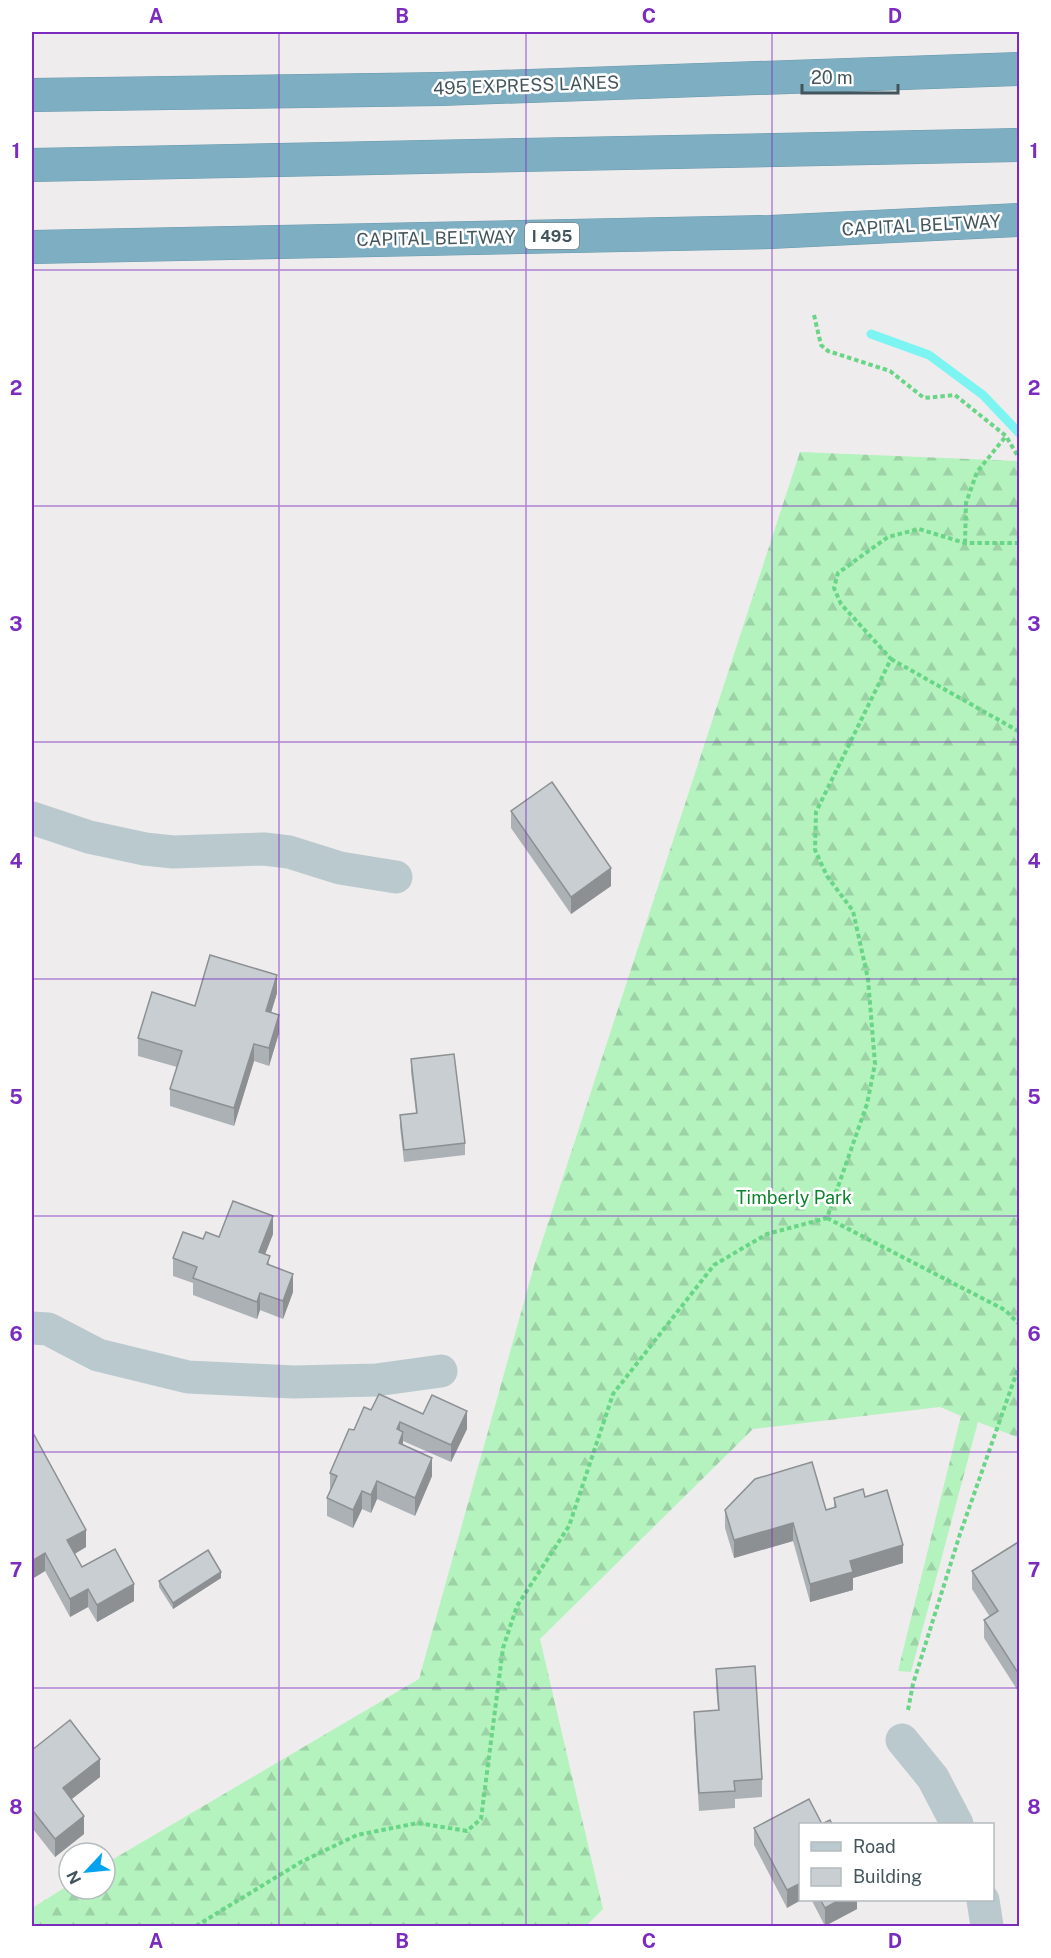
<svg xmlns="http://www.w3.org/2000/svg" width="1051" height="1958" viewBox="0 0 1051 1958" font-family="'Public Sans',sans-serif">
  <defs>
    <pattern id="forest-firs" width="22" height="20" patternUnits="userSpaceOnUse" patternTransform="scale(1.5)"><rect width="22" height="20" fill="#b4f3be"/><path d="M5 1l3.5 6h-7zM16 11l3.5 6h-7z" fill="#9cd2a6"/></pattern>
  </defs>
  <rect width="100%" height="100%" fill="#efeced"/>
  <path fill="url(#forest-firs)" d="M800 452 1019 461V1438L978 1422 911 1672 898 1671 961 1416 940 1407 753 1429 540 1639 603 1909 586 1926H32V1908L69 1885V1889H105V1864L419 1679 534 1266Z"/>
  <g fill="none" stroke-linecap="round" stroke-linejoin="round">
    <path stroke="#7cf5f2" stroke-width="9" d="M871 334 929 355 983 395 1020 434"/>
    <defs>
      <g id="highway">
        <path d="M32 95 441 89 1020 69"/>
        <path d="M32 165 1020 145"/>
        <path d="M32 247 770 232 1020 220"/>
      </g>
    </defs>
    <use href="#highway" stroke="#6999ad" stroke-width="34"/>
    <g stroke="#69d586" stroke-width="4" stroke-dasharray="4.5 3" stroke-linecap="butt">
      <path d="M814 315 821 345 828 351 890 371 924 398 955 395 1006 436 1020 460"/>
      <path d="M965 543 966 503 977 472 1006 436"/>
      <path d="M891 659 1020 732"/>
      <path d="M827 1218 1005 1310 1020 1325"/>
      <path d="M908 1710 913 1684 960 1534 1020 1363"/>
      <path d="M196 1926 301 1862 357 1835 418 1823 467 1831 481 1819 503 1648 517 1606 569 1526 613 1394 714 1265 767 1234 827 1218 867 1104 875 1064 868 979 853 911 827 876 815 850 816 812 891 659 841 604 834 588 838 573 888 537 919 529 965 543H1020"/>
    </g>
    <g stroke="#b9c9ce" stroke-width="33">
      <path d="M32 818 89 837 145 849 173 852 264 849 289 852 340 868 396 877"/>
      <path d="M32 1328 48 1329 98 1355 188 1377 294 1382 376 1380 441 1371"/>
      <path d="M902 1740 933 1778 957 1824"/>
      <path d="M983 1900 987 1926"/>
    </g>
    <use href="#highway" stroke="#7eaec1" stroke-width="33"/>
  </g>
  <g fill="#acb1b5">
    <path d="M511 811 611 886 571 914 511 828Z"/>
    <path d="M277 993 271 1013 279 1033 269 1066 254 1061 234 1126 170 1106V1089L177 1067 138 1056V1038L195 1006Z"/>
    <path d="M411 1059 465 1143V1155L404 1162 400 1127V1115L416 1113 411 1072Z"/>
    <path d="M273 1234 265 1254 270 1265 293 1292 283 1319 260 1310 257 1319 193 1295V1283L173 1276V1258L203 1239 219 1237Z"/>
    <path d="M371 1410 423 1414 467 1429 451 1462 403 1441V1445L432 1476 415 1516 377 1499 371 1513 362 1509 353 1528 327 1516V1498L330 1491V1473L354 1430Z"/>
    <path d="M32 1431 86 1547 75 1554 82 1567 134 1601 97 1622 88 1607 70 1617 45 1571 32 1579Z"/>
    <path d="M865 1497 903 1563 853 1578V1590L810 1602 793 1541 734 1558 725 1528V1510H826L834 1508V1498Z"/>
    <path d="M1020 1541V1694L984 1638V1620L990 1617 972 1589V1571Z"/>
    <path d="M221 1578 173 1609 159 1587V1581Z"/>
    <path d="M716 1669 762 1779V1797L735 1799V1808L699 1811 694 1730V1712L718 1710 716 1686Z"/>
    <path d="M32 1750 100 1777 71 1799 84 1834 55 1857 33 1829 32 1830Z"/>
    <path d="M809 1799 787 1908 754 1845V1828Z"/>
    <path d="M811 1899H857V1909L825 1926Z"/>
  </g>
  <g fill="#8c9093">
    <path d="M611 868V886L571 914V897Z"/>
    <path d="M277 975V993L266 1029V1011Z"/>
    <path d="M279 1015V1033L269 1066V1048Z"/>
    <path d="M254 1044V1061L234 1126V1108Z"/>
    <path d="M273 1216V1234L259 1270V1252Z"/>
    <path d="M293 1274V1292L283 1319V1301Z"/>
    <path d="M260 1293V1310L257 1319V1302Z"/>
    <path d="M467 1411V1429L451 1462V1445Z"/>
    <path d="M400 1422V1439L403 1432V1450L397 1447V1429Z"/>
    <path d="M432 1458V1476L415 1516V1498Z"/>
    <path d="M377 1481V1499L371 1513V1495Z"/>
    <path d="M362 1491V1509L353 1528V1510Z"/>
    <path d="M793 1523V1541L734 1558V1540Z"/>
    <path d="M86 1530V1547L67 1558V1540Z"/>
    <path d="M903 1545V1563L853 1578V1590L810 1602V1584L850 1561Z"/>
    <path d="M45 1553V1571L32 1579V1561Z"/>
    <path d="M221 1572V1578L173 1609V1603Z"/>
    <path d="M134 1584V1601L97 1622V1605Z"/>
    <path d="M88 1589V1607L70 1617V1599Z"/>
    <path d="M100 1759V1777L63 1806V1788Z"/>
    <path d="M33 1811V1829L32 1830V1812Z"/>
    <path d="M84 1816V1834L55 1857V1839Z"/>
    <path d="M801 1883V1899H803L787 1908V1890Z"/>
    <path d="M841 1899H857V1909L825 1926V1908Z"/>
  </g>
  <g fill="#c8ced2" stroke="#8c9093" stroke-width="1.5">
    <path d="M552 782 611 868 571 897 511 811Z"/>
    <path d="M210 955 277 975 266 1011 279 1015 269 1048 254 1044 234 1108 170 1089 182 1051 138 1038 152 992 195 1006Z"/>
    <path d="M454 1054 465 1143 404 1150 400 1115 417 1113 411 1059Z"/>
    <path d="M233 1201 273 1216 259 1252 270 1256 267 1264 293 1274 283 1301 260 1293 257 1302 193 1278 197 1267 173 1258 183 1232 203 1239 206 1232 219 1237Z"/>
    <path d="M379 1394 423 1414 432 1395 467 1411 451 1445 400 1422 397 1429 403 1432 399 1443 432 1458 415 1498 377 1481 371 1495 362 1491 353 1510 327 1498 337 1476 330 1473 349 1429 354 1430 364 1407 371 1410Z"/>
    <path d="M32 1431 86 1530 67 1540 82 1567 115 1549 134 1584 97 1605 88 1589 70 1599 45 1553 32 1561Z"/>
    <path d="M812 1462 826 1510 836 1507 834 1498 863 1489 865 1497 887 1490 903 1545 850 1561 853 1572 810 1584 793 1523 734 1540 725 1510 755 1479Z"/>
    <path d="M1020 1541V1676L984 1620 998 1611 972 1571Z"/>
    <path d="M208 1550 221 1572 173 1603 159 1581Z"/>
    <path d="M755 1666 762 1779 734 1781 735 1791 699 1793 694 1712 719 1710 716 1669Z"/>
    <path d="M70 1720 100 1759 63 1788 84 1816 55 1839 33 1811 32 1812V1750Z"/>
    <path d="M809 1799 822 1824 830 1820 832 1824H801V1883L787 1890 754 1828Z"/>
    <path d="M820 1899H841L825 1908Z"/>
  </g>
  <path fill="none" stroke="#7b2cbf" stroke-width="1.5" stroke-opacity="0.55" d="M279 32V1926M526 32V1926M772 32V1926M32 270H1020M32 506H1020M32 742H1020M32 979H1020M32 1216H1020M32 1452H1020M32 1688H1020"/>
  <g text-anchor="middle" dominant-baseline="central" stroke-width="5" stroke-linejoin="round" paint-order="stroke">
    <rect fill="#fff" stroke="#7b888d" stroke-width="1.5" x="525" y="223" width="54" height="26" rx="4.5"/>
    <g font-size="16" font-weight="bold" fill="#43555c">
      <text x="552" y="236">I 495</text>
    </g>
    <g font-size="18" fill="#43555c" stroke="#fff">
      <text transform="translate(526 85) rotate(-2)">495 EXPRESS LANES</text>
      <text transform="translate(921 225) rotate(-3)">CAPITAL BELTWAY</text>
      <text transform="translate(436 238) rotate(-1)">CAPITAL BELTWAY</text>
    </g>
    <g font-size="18" fill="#0c842d" stroke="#fff">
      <text x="794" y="1197">Timberly Park</text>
    </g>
  </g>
  <rect width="1051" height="1958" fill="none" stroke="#ffffff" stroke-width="66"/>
  <rect x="799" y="1823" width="195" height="78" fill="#ffffff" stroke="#b4bbbe" stroke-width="1.5"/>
  <rect x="811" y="1842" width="30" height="9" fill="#b9c9ce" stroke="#b4bbbe" stroke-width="1.5"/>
  <text x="853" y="1853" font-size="18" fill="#43555c">Road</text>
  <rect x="811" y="1868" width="30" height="18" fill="#c8ced2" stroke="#b4bbbe" stroke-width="1.5"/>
  <text x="853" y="1883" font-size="18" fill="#43555c">Building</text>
  <g transform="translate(87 1871) rotate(244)"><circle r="28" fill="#ffffff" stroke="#b4bbbe" stroke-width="1.5"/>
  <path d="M0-4.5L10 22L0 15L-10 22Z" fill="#05a2f0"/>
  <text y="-9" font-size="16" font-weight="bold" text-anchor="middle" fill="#43555c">N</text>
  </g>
  <path d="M802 84v9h96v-9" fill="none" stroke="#43555c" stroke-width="3"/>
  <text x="811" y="84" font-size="18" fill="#43555c" stroke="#ffffff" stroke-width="4.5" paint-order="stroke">20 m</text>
  <rect x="33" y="33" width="985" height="1892" fill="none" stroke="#7b2cbf" stroke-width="2"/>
  <g font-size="20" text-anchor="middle" font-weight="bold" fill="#7b2cbf">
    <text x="156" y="23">A</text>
    <text x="402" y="23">B</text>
    <text x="649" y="23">C</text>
    <text x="895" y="23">D</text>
    <text x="16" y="158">1</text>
    <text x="1034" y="158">1</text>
    <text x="16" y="395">2</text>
    <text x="1034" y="395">2</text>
    <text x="16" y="631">3</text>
    <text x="1034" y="631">3</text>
    <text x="16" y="868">4</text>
    <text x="1034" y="868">4</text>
    <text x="16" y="1104">5</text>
    <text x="1034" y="1104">5</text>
    <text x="16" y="1341">6</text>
    <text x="1034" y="1341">6</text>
    <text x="16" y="1577">7</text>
    <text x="1034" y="1577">7</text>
    <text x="16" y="1814">8</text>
    <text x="1034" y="1814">8</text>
    <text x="156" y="1948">A</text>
    <text x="402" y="1948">B</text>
    <text x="649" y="1948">C</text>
    <text x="895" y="1948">D</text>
  </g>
</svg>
